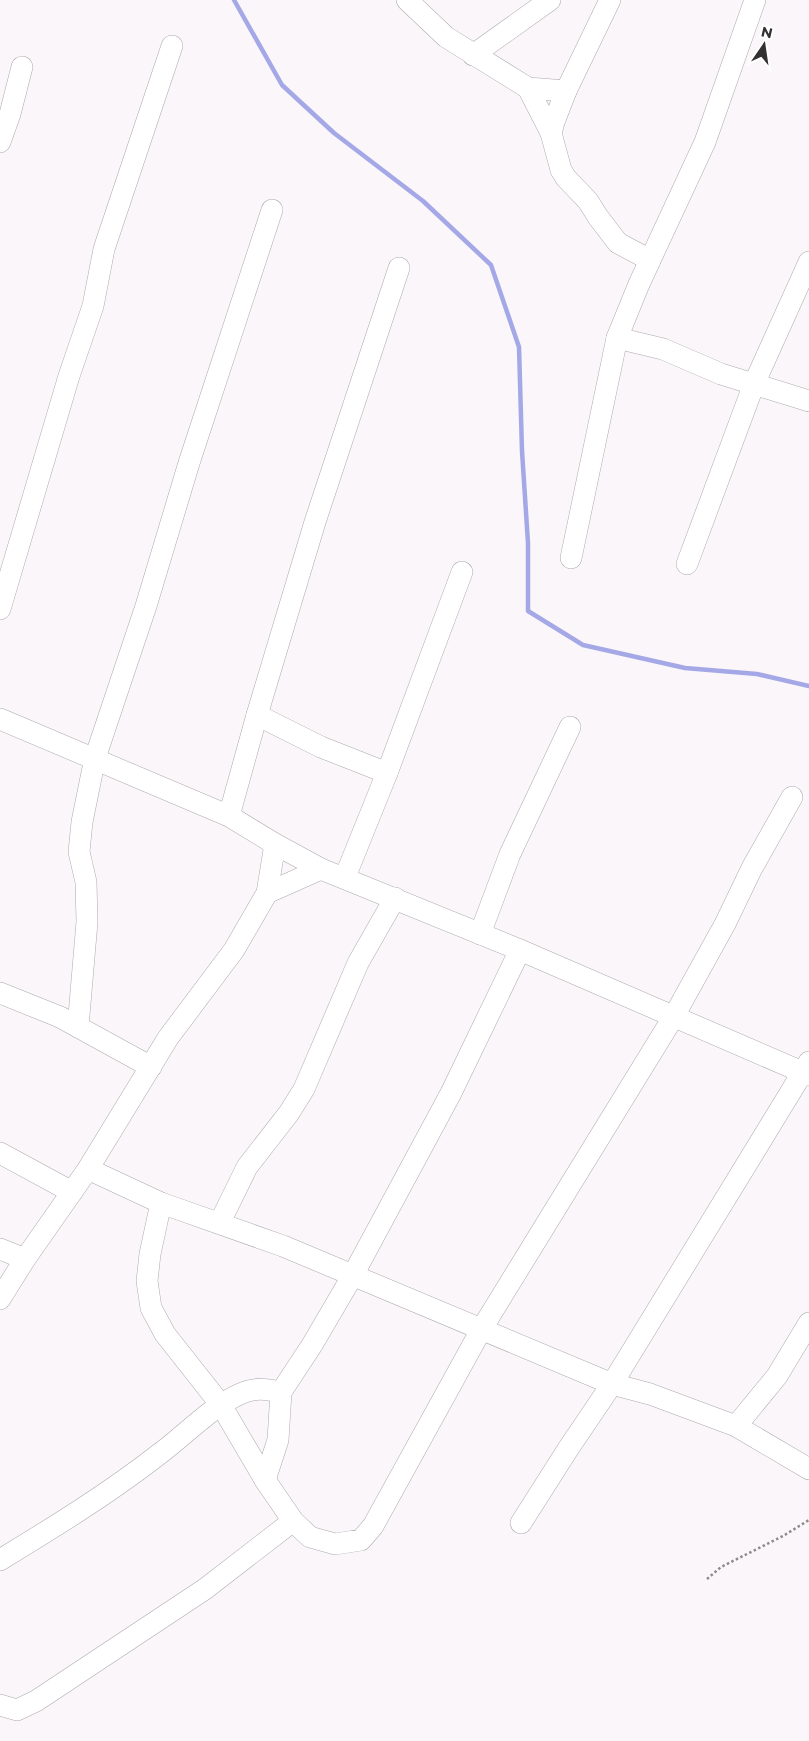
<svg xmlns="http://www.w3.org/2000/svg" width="809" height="1741" viewBox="0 0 809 1741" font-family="Montserrat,sans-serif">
  <rect width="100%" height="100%" fill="#faf6f9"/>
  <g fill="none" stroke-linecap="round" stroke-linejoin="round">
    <path stroke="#a5a8e7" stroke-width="4.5" d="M234 0 282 85 334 133 423 201 491 265 519 347 522 451 528 543V611L583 645 685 668 757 674 809 686"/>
    <defs>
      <g id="minor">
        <path d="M407 0 446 37 528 88 566 91"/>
        <path d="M610 0 566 91 554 122 551 133 561 170 566 178 588 201 598 217 618 243 650 260"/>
        <path d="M473 55 550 0"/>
        <path d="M528 88 551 133"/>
        <path d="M0 142 10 114 22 67"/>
        <path d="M617 338 663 349 721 374 809 401"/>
        <path d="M571 558 617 338 639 284 705 142 755 0"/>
        <path d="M687 564 754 384 809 262"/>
        <path d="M0 609 69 376 93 306 104 249 172 46"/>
        <path d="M257 715 321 747 387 773"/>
        <path d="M0 719 229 816 275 844 321 869 520 950 809 1075"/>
        <path d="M229 816 257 715 315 522 399 268"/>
        <path d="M345 877 387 773 462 572"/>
        <path d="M267 893 321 869"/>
        <path d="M480 934 510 854 570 727"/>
        <path d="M0 993 60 1017 151 1067"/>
        <path d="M78 1027 87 922 86 882 79 852 82 822 95 758 146 606 189 463 272 210"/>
        <path d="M0 1153 72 1192"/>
        <path d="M88 1169 161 1203 283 1246 612 1384 650 1394 736 1426 809 1469"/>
        <path d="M161 1203 150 1254 147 1281 151 1308 165 1334 221 1405 265 1480 293 1521 310 1537 335 1544 361 1540 373 1526 481 1330 674 1016 725 924 752 868 792 797"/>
        <path d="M220 1222 247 1167 289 1113 304 1089 358 963 395 898"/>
        <path d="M0 1249 25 1259"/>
        <path d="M0 1299 25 1259 88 1169 168 1038 234 950 267 893 275 844"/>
        <path d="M736 1426 777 1376 809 1323"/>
        <path d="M265 1480 278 1440 281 1392"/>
        <path d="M521 1523 568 1449 612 1384 809 1062"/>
        <path d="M0 1560C54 1527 108 1494 158 1455 184 1436 211 1407 240 1394 255 1387 266 1389 281 1392L312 1345 353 1275 451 1093 520 950"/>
        <path d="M0 1705 17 1710 36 1701 205 1589 293 1521"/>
      </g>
    </defs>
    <use href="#minor" stroke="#adaaad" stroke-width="22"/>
    <path stroke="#8d8a8c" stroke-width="2.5" stroke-dasharray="2.5 2.5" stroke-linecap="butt" d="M707 1579 721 1567 783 1536 809 1520"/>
    <use href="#minor" stroke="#fff" stroke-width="21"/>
  </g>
  <g transform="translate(764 45) rotate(13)" stroke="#ffffff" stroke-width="4" paint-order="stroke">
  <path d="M0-4L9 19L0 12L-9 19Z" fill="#323031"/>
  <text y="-8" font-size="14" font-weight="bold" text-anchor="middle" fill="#323031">N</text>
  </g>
</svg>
